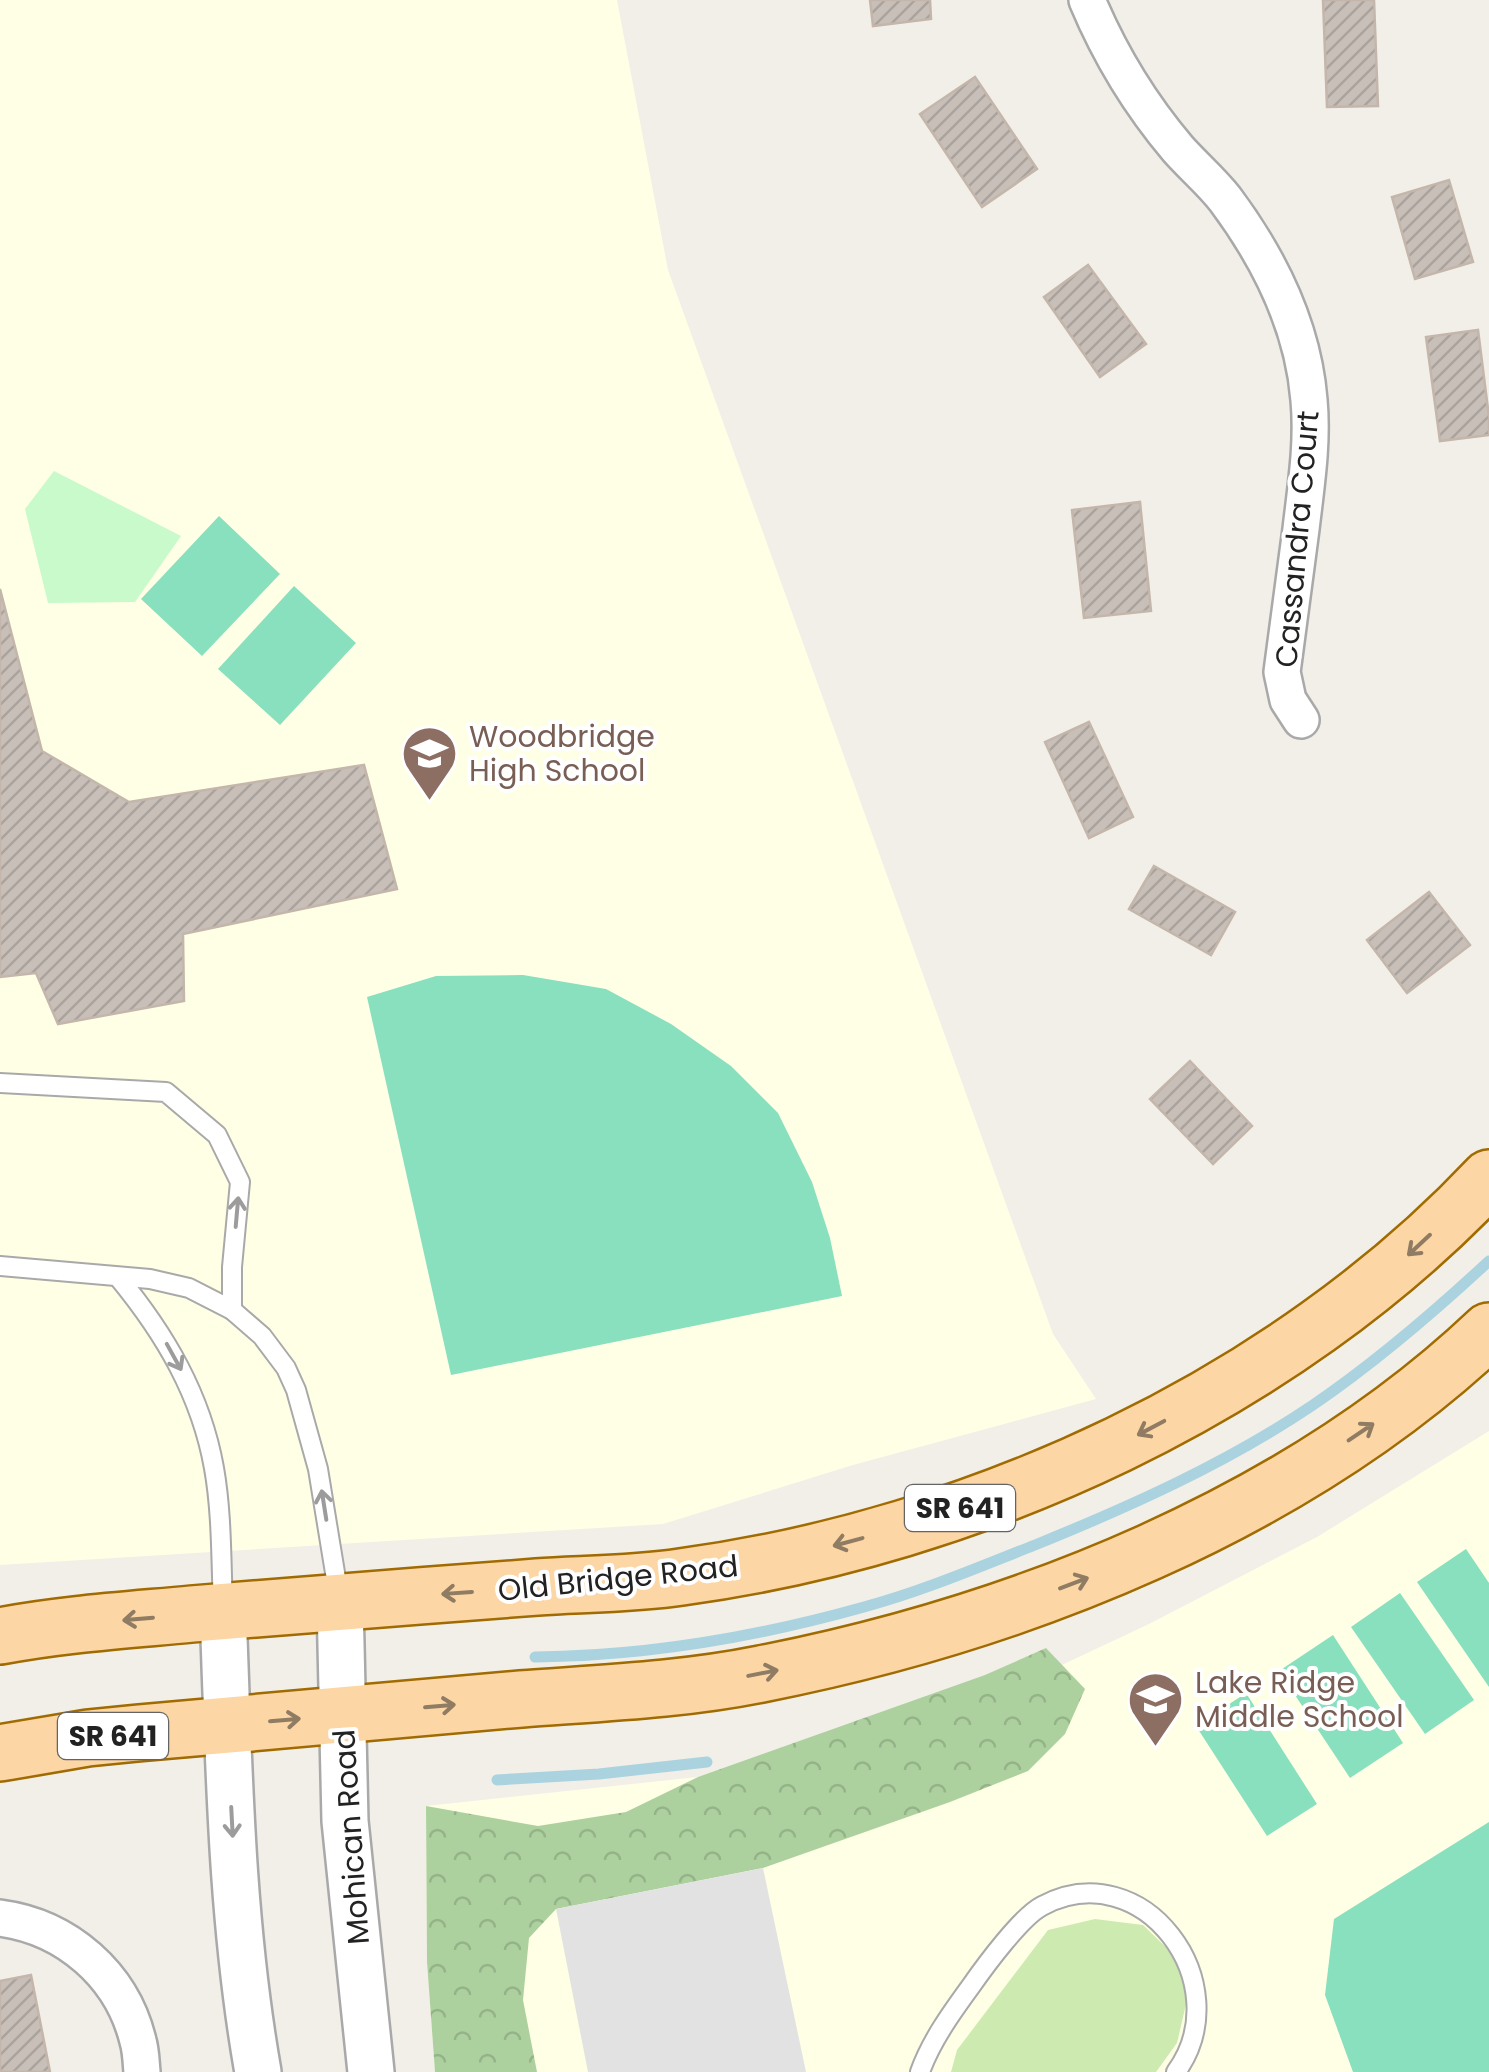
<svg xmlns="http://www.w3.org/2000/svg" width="1489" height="2072" viewBox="0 0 1489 2072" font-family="Poppins,sans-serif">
  <defs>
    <pattern id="forest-crowns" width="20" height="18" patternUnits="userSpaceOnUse" patternTransform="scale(2.5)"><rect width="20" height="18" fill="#add19e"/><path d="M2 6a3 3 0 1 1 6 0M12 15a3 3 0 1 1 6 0" fill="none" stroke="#95b388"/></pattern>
    <pattern id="building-hatch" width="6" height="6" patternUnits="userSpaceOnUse" patternTransform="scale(2.5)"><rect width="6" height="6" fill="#c7bfb8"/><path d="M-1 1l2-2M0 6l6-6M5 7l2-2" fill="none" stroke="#aba49e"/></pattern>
  </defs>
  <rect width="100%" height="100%" fill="#f2efe9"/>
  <g fill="#ffffe5">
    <path d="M0 0H617L668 270 1053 1334 1096 1399 853 1465 663 1524 0 1565Z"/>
    <path d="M1489 1431V2072H435L427 1962 426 1806 698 1777 947 1719 1149 1624 1317 1537Z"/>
  </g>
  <path fill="#cdebb0" d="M1095 1919 1143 1925 1176 1957 1187 2000 1177 2043 1156 2072H951L957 2050 1048 1930Z"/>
  <path fill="url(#forest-crowns)" d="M1046 1648 1085 1689 1065 1734 1028 1771 950 1802 763 1868 556 1909 529 1938 523 2000 537 2072H435L427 1962 426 1806 538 1826 626 1812 698 1777 985 1675Z"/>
  <path fill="#c8facc" d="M54 471 181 536 135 602 48 603 25 509Z"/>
  <g fill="#88e0be">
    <path d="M219 516 280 574 202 656 141 599Z"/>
    <path d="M294 586 356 643 280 725 218 669Z"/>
    <path d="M523 975 606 989 671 1024 731 1066 778 1113 812 1182 830 1238 842 1296 451 1375 367 997 436 976Z"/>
    <path d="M1466 1549 1489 1583V1687L1417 1582Z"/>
    <path d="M1400 1593 1474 1700 1425 1734 1351 1627Z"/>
    <path d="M1333 1635 1403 1743 1350 1778 1279 1671Z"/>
    <path d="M1246 1693 1317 1804 1267 1836 1196 1726Z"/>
    <path d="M1489 1822V2072H1353L1325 1995 1334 1919Z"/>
  </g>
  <path fill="#e2e2e2" d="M763 1868 806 2072H588L556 1909Z"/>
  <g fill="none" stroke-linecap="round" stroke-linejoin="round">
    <g stroke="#aad3df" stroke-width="11">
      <path d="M535 1657C646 1656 757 1637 864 1607 923 1591 979 1567 1035 1545 1131 1506 1227 1463 1313 1405 1376 1362 1433 1313 1489 1261"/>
      <path d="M497 1780 599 1774 707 1762"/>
    </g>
  </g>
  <g fill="url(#building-hatch)" stroke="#c4b6ab" stroke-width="2.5">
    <path d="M870 0H930L931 19 873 26Z"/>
    <path d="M1323 0H1374L1378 106 1327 107Z"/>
    <path d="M975 77 1037 169 982 207 920 114Z"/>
    <path d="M1449 180 1473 262 1415 279 1392 197Z"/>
    <path d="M1088 265 1146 344 1100 377 1044 297Z"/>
    <path d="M1478 330 1489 417V435L1440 441 1426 337Z"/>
    <path d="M1140 502 1151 611 1084 618 1072 510Z"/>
    <path d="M0 589 42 751 129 802 364 765 397 889 183 934 184 1001 58 1024 36 973 0 977Z"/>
    <path d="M1089 722 1133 817 1089 838 1045 742Z"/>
    <path d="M1154 866 1235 912 1211 955 1129 909Z"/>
    <path d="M1429 892 1470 945 1407 993 1367 940Z"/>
    <path d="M1190 1061 1252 1126 1213 1164 1150 1099Z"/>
    <path d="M31 1975 50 2072H0V1981Z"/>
  </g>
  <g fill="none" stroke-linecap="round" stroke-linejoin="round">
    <defs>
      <g id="service">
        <path d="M0 1083 166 1092 217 1135 240 1182 232 1267V1310"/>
        <path d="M0 1266 150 1279 189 1288 232 1310 262 1336 286 1368 296 1390 318 1469 339 1597"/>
        <path d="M118 1277C165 1334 201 1395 214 1468 222 1513 221 1561 223 1606"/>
        <path d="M920 2072C931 2041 952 2012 971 1986 985 1966 1021 1917 1042 1906 1143 1852 1240 1984 1176 2072"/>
      </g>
      <g id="minor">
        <path d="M1087 0C1110 55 1139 103 1178 149 1193 166 1211 181 1225 199 1269 258 1303 325 1309 400 1313 443 1306 486 1301 529 1295 577 1288 624 1282 672L1288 700 1301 720"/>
        <path d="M0 1918C67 1927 122 1975 138 2041 141 2051 141 2062 142 2072"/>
      </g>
      <g id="tertiary">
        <path d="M340 1601 345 1821 371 2072"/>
        <path d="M223 1611C229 1766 231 1920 258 2072"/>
      </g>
      <g id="primary">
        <path d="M0 1636C63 1624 128 1620 192 1614 307 1604 422 1596 537 1587 585 1584 634 1584 681 1577 976 1537 1284 1396 1489 1178"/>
        <path d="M0 1753 88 1738 138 1733C266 1721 394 1710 521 1699 602 1693 682 1690 761 1674 1020 1623 1296 1514 1489 1331"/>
      </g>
    </defs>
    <use href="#service" stroke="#a9a9a9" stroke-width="22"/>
    <use href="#minor" stroke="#a9a9a9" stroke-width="40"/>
    <use href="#tertiary" stroke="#a9a9a9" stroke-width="50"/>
    <use href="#primary" stroke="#a06b00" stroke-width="60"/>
    <use href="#service" stroke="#fff" stroke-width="18"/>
    <use href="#minor" stroke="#fff" stroke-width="35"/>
    <use href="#tertiary" stroke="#fff" stroke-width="45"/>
    <use href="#primary" stroke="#fcd6a4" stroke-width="55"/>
  </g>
  <defs><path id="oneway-shaft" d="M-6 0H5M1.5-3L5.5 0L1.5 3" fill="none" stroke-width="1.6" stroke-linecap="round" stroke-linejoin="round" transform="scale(2.5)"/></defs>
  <g stroke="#9c9c9c">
    <use href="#oneway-shaft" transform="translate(237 1212) rotate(-85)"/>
    <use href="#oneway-shaft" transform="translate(174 1357) rotate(61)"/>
    <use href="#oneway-shaft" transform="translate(324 1505) rotate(-99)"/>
    <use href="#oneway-shaft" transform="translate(232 1822) rotate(87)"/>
  </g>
  <g stroke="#8f7c63">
    <use href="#oneway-shaft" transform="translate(1419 1245) rotate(137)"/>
    <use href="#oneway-shaft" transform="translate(1151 1428) rotate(152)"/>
    <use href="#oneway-shaft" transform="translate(1361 1432) rotate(-34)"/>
    <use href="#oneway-shaft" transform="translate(848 1542) rotate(165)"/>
    <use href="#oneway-shaft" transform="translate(1074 1583) rotate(-21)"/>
    <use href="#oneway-shaft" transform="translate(457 1593) rotate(176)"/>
    <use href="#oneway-shaft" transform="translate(138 1619) rotate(175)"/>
    <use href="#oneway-shaft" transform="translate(763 1673) rotate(-11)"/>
    <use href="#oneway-shaft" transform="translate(440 1706) rotate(-5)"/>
    <use href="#oneway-shaft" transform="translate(285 1720) rotate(-5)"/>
  </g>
  <defs>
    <symbol id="school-pin" viewBox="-11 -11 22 30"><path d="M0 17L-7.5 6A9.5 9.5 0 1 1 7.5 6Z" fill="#8d6e63" stroke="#fff"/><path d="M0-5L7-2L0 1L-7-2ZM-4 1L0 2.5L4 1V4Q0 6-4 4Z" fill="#fff"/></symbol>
  </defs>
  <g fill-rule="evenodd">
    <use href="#school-pin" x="398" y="722" width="63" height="86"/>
    <use href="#school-pin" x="1124" y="1668" width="63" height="86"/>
  </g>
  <g text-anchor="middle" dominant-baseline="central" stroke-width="8" stroke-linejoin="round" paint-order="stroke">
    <g fill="#fff" stroke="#646464" stroke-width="2.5">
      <rect x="905" y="1485" width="110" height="46" rx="8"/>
      <rect x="58" y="1713" width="110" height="46" rx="8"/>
    </g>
    <g font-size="28" font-weight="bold" fill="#222">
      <text x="960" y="1508">SR 641</text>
      <text x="113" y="1736">SR 641</text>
    </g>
    <g font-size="30" fill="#222" stroke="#fff">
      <text transform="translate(1297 539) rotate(-85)">Cassandra Court</text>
      <text transform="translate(618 1578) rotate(-6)">Old Bridge Road</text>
      <text transform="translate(351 1837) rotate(-94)">Mohican Road</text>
    </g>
    <g font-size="30" fill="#785e54" stroke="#fff" text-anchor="start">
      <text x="469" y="736">Woodbridge<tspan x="469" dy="34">High School</tspan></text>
      <text x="1195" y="1682">Lake Ridge<tspan x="1195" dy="34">Middle School</tspan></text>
    </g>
  </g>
</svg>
